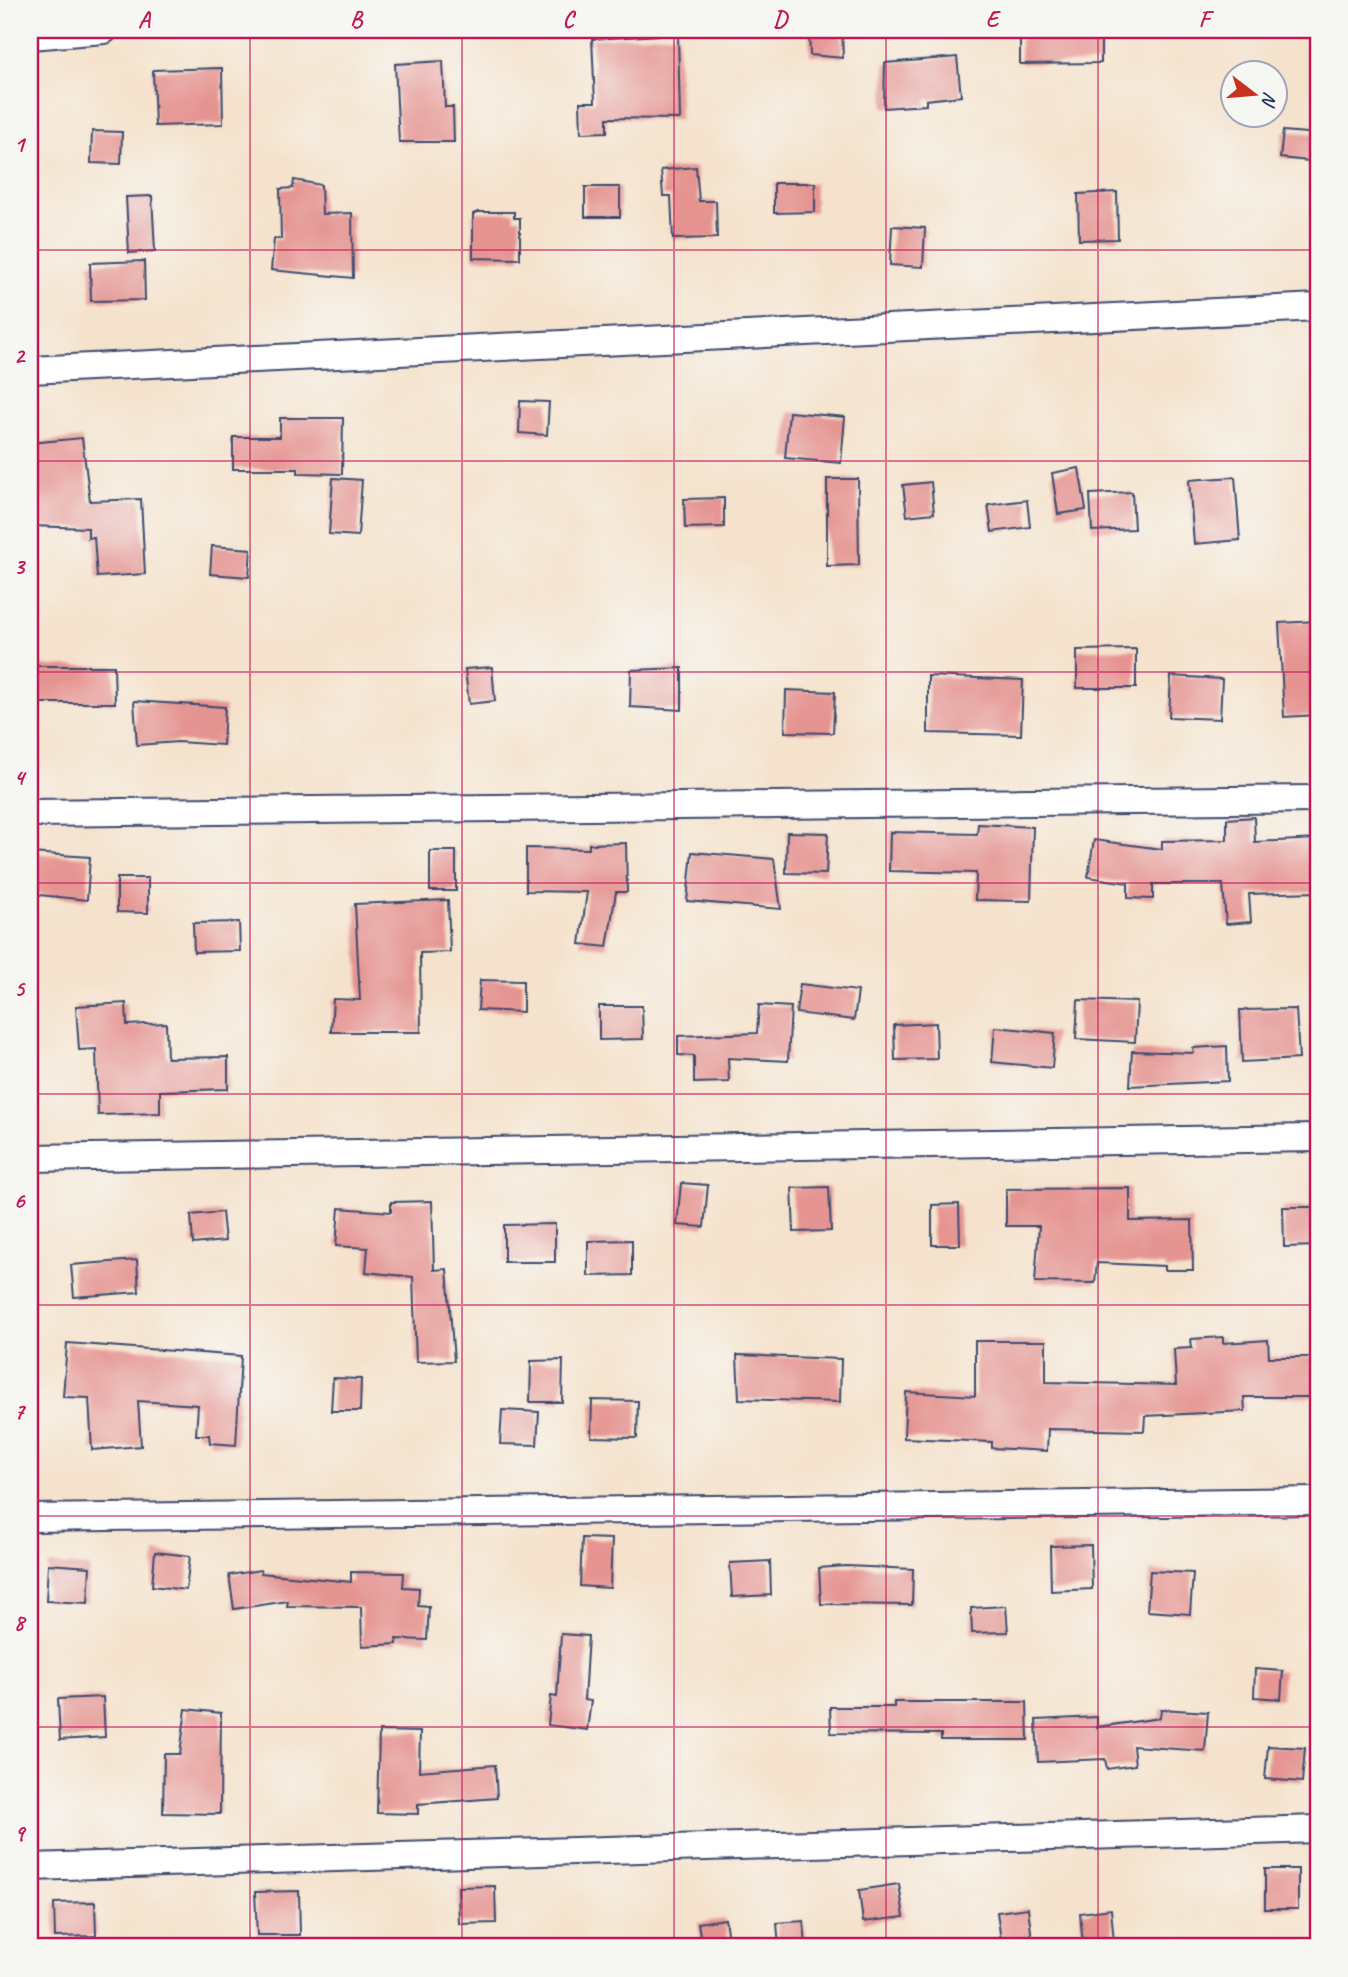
<svg xmlns="http://www.w3.org/2000/svg" width="1348" height="1977" viewBox="0 0 1348 1977" font-family="Caveat,sans-serif">
  <rect width="100%" height="100%" fill="#f6f6f2"/>
  <filter id="ink" filterUnits="userSpaceOnUse"><feTurbulence type="fractalNoise" baseFrequency=".0143" numOctaves="2"/><feDisplacementMap in="SourceGraphic" scale="14" xChannelSelector="R" yChannelSelector="G"/><feConvolveMatrix kernelMatrix="1 2 1 2 8 2 1 2 1" color-interpolation-filters="sRGB"/></filter>
  <filter id="wash" filterUnits="userSpaceOnUse"><feTurbulence type="fractalNoise" baseFrequency=".00686" numOctaves="4" result="noise"/><feDisplacementMap in="SourceGraphic" scale="28" xChannelSelector="R" yChannelSelector="G"/><feGaussianBlur stdDeviation="1.57" result="paint"/><feColorMatrix in="noise" values="0 0 0 0 0 0 0 0 0 0 0 0 0 0 0 0 0 1.4 0 .05"/><feComposite in="paint" operator="in"/></filter>
  <g filter="url(#wash)">
    <rect width="100%" height="100%" fill="#f5e2cc"/>
    <g id="blocks">
      <g fill="#e59492">
        <path d="M809 30H842L843 58 810 55Z"/>
        <path d="M678 34 680 119 607 118V132L581 133 580 102H595L592 39Z"/>
        <path d="M1020 39H1101V63L1020 64Z"/>
        <path d="M957 57 961 96 926 100V105L884 108 885 63Z"/>
        <path d="M443 61 445 107H453L454 142H399L395 64Z"/>
        <path d="M222 68 223 124 155 126 153 70Z"/>
        <path d="M92 131 122 132 121 164 91 163Z"/>
        <path d="M1283 131 1318 134V162L1280 158Z"/>
        <path d="M696 167 699 201H716L717 238 673 239 671 196H663L661 170Z"/>
        <path d="M294 180 321 185 322 214 352 213 353 278 271 270 274 239H281L280 189 293 188Z"/>
        <path d="M774 183H815V212L774 213Z"/>
        <rect x="585" y="187" width="35" height="30"/>
        <path d="M1117 192 1118 239 1079 240 1078 194Z"/>
        <path d="M152 196 155 251 129 253 126 197Z"/>
        <path d="M478 212H514V218H520V259L473 258V214Z"/>
        <path d="M892 226 925 228 923 267 890 265Z"/>
        <path d="M144 261 145 300 91 301 90 263Z"/>
        <path d="M520 401 549 402 547 435 519 433Z"/>
        <path d="M789 412 845 417 841 463 785 458Z"/>
        <path d="M280 418H343L342 474 298 473V469H233V437H280Z"/>
        <path d="M82 438 90 501 141 499 145 574 97 577 94 537 88 538V528L31 526 33 473H30V443Z"/>
        <path d="M1079 468 1086 510 1058 514 1052 473Z"/>
        <path d="M1235 477 1240 540 1194 544 1189 480Z"/>
        <path d="M333 478 362 480 358 536 329 534Z"/>
        <path d="M827 479H858L859 565 827 566Z"/>
        <path d="M931 482 934 513 907 516 903 485Z"/>
        <path d="M1132 492 1134 529 1092 531 1090 494Z"/>
        <path d="M724 498V527L685 528 684 499Z"/>
        <path d="M1027 500 1030 527 992 532 988 505Z"/>
        <path d="M212 546 251 549 249 577 210 574Z"/>
        <path d="M1318 621V715L1284 717 1279 623Z"/>
        <path d="M1136 649V688H1077V650Z"/>
        <path d="M30 666H114L115 703H30Z"/>
        <path d="M492 667 495 701 469 704 465 669Z"/>
        <path d="M682 668V710L630 707 631 670Z"/>
        <path d="M928 676 1023 680 1021 735 928 733Z"/>
        <path d="M1171 676 1222 679 1220 719 1169 717Z"/>
        <path d="M786 690 835 692 833 733 785 732Z"/>
        <path d="M134 701 225 707 223 745 178 742 137 745Z"/>
        <path d="M1254 817 1255 842 1318 839V892L1249 894 1251 922 1226 924 1223 884H1153V899L1128 898V883L1088 877 1094 840 1162 849V841L1227 840V819Z"/>
        <path d="M978 824 1033 827 1031 901 975 900 976 873 889 871 890 832 977 834Z"/>
        <path d="M787 832 828 833 826 874 786 873Z"/>
        <path d="M626 843 627 892H616L607 947 580 944 587 892 526 891V848L589 849V844Z"/>
        <rect x="430" y="851" width="26" height="40"/>
        <path d="M692 852 774 859 781 909 687 901Z"/>
        <path d="M30 853 90 857 87 900 30 894Z"/>
        <path d="M117 878H148V913L117 912Z"/>
        <path d="M448 900 450 952 420 953 421 1032H331L333 999 360 1000 355 904Z"/>
        <path d="M239 922 240 951 194 952 193 923Z"/>
        <path d="M480 980 523 981V1012L478 1010Z"/>
        <path d="M800 984 858 991 854 1020 796 1013Z"/>
        <path d="M1078 1000 1137 1002 1135 1042 1076 1039Z"/>
        <path d="M126 1003 127 1025 166 1023 167 1058 228 1057V1089L160 1091V1113L98 1115 96 1049 79 1050 76 1006Z"/>
        <path d="M759 1005 791 1007 788 1061 728 1058 729 1082 694 1083V1056L678 1055V1036L757 1033Z"/>
        <path d="M599 1006H642L643 1039 599 1040Z"/>
        <path d="M1296 1009 1299 1059 1242 1062 1240 1010Z"/>
        <path d="M936 1023 937 1059 895 1060 894 1025Z"/>
        <path d="M995 1027 1055 1033 1052 1068 992 1062Z"/>
        <path d="M1227 1046 1228 1081 1130 1086 1132 1051 1194 1053 1193 1048Z"/>
        <path d="M681 1183 708 1185 704 1227 677 1225Z"/>
        <path d="M829 1187 831 1231 794 1232 792 1188Z"/>
        <path d="M1130 1188V1221L1192 1220 1193 1270H1165V1266L1097 1263 1095 1283 1035 1282 1039 1226H1006V1189Z"/>
        <path d="M432 1201 434 1270 447 1269 454 1361 416 1362 413 1277 366 1272 368 1248 336 1246 339 1208 391 1212V1202Z"/>
        <path d="M959 1204 960 1245H932V1205Z"/>
        <path d="M1283 1207H1318V1246L1284 1247Z"/>
        <path d="M222 1212 225 1241 193 1244 191 1215Z"/>
        <path d="M555 1224V1262H504V1225Z"/>
        <path d="M632 1240V1275L588 1276V1241Z"/>
        <path d="M137 1260 139 1292 74 1297 71 1265Z"/>
        <path d="M1223 1337V1343L1268 1340 1269 1357H1318V1397H1244L1245 1411 1145 1416 1144 1431 1048 1429 1047 1451 992 1448V1442L904 1438 906 1392 975 1396V1341H1046V1382L1176 1385 1174 1349 1192 1348 1191 1339Z"/>
        <path d="M67 1343 241 1356 236 1445 210 1443 209 1435H196L198 1405 138 1401 141 1446 92 1450 89 1398 63 1397Z"/>
        <path d="M737 1355 841 1359 840 1402 739 1399Z"/>
        <path d="M563 1360 562 1402H530L531 1361Z"/>
        <path d="M333 1378 361 1379 360 1411H331Z"/>
        <path d="M592 1400 638 1401 637 1438 591 1437Z"/>
        <path d="M502 1410 539 1412 537 1445 500 1444Z"/>
        <path d="M582 1538 612 1539 610 1588 580 1586Z"/>
        <path d="M1091 1545 1092 1589 1051 1591 1050 1546Z"/>
        <path d="M155 1552 190 1556 186 1590 152 1586Z"/>
        <path d="M770 1561 771 1595 732 1597 730 1563Z"/>
        <path d="M48 1564 90 1567 88 1603 46 1601Z"/>
        <path d="M846 1566 913 1569 912 1605 821 1604 819 1568Z"/>
        <path d="M260 1570 261 1573 351 1582V1572L404 1573 403 1587 419 1588 418 1606 429 1607 427 1640 396 1639 397 1644 362 1646 361 1607 287 1606 288 1601 234 1609 229 1575Z"/>
        <path d="M1150 1571 1193 1573 1190 1614 1147 1611Z"/>
        <path d="M1006 1606 1008 1632 972 1633 971 1608Z"/>
        <path d="M561 1634 588 1636 584 1700 591 1701 587 1730 548 1725 551 1696 557 1697Z"/>
        <path d="M1255 1669 1283 1671 1281 1699 1254 1697Z"/>
        <path d="M103 1697 105 1737 60 1740 58 1699Z"/>
        <path d="M894 1702H1027L1028 1740H941V1734L831 1733 830 1707H894Z"/>
        <path d="M186 1709 221 1713 220 1814 163 1813 164 1754H180Z"/>
        <path d="M1161 1709 1208 1712 1205 1751 1133 1746 1135 1765 1107 1769 1105 1759 1038 1762 1036 1720 1097 1717V1727L1160 1718Z"/>
        <path d="M379 1731 420 1732 419 1771 495 1765 497 1798 418 1804V1814L377 1813Z"/>
        <path d="M1268 1746 1305 1748 1302 1782 1265 1779Z"/>
        <rect x="1265" y="1869" width="33" height="40"/>
        <path d="M899 1884 904 1917 863 1922 859 1890Z"/>
        <path d="M495 1886 496 1923 459 1924 458 1887Z"/>
        <path d="M299 1891 300 1935H257L255 1892Z"/>
        <path d="M95 1902 96 1936 55 1937 54 1903Z"/>
        <path d="M1028 1908 1033 1947H1002L997 1912Z"/>
        <path d="M1111 1909 1114 1942 1083 1945 1080 1913Z"/>
        <path d="M725 1919 729 1947H702L698 1923Z"/>
        <path d="M804 1921 806 1947H779L777 1923Z"/>
      </g>
    </g>
  </g>
  <g filter="url(#ink)">
    <use href="#blocks" fill-opacity="0" stroke="#3c4a6e" stroke-width="2"/>
    <g fill="none" stroke-linecap="round" stroke-linejoin="round">
      <defs>
        <g id="minor">
          <path d="M30 36 104 30"/>
          <path d="M30 370 1318 307"/>
          <path d="M30 813 1318 799"/>
          <path d="M30 1158 1318 1138"/>
          <path d="M30 1518 1318 1501"/>
          <path d="M30 1867 1318 1829"/>
        </g>
      </defs>
      <use href="#minor" stroke="#3c4a6e" stroke-width="30"/>
      <use href="#minor" stroke="#fff" stroke-width="26"/>
    </g>
  </g>
  <path fill="none" stroke="#c2185b" stroke-width="2" stroke-opacity="0.55" d="M250 30V1947M462 30V1947M674 30V1947M886 30V1947M1098 30V1947M30 250H1318M30 461H1318M30 672H1318M30 883H1318M30 1094H1318M30 1305H1318M30 1516H1318M30 1727H1318"/>
  <rect width="1348" height="1977" fill="none" stroke="#f6f6f2" stroke-width="77"/>
  <g transform="translate(1254 94) rotate(106)"><circle r="33" fill="#f6f6f2" stroke="#9ea6b7" stroke-width="2"/>
  <path d="M0-5L12 26L0 18L-12 26Z" fill="#c8321e"/>
  <text y="-10" font-size="19" font-weight="bold" text-anchor="middle" fill="#1b2f5e">N</text>
  </g>
  <rect x="38" y="38" width="1272" height="1900" fill="none" stroke="#c2185b" stroke-width="2.5"/>
  <g font-size="23" text-anchor="middle" font-weight="bold" fill="#c2185b">
    <text x="144" y="27">A</text>
    <text x="356" y="27">B</text>
    <text x="568" y="27">C</text>
    <text x="780" y="27">D</text>
    <text x="992" y="27">E</text>
    <text x="1204" y="27">F</text>
    <text x="19" y="152">1</text>
    <text x="19" y="363">2</text>
    <text x="19" y="574">3</text>
    <text x="19" y="785">4</text>
    <text x="19" y="996">5</text>
    <text x="19" y="1208">6</text>
    <text x="19" y="1419">7</text>
    <text x="19" y="1630">8</text>
    <text x="19" y="1841">9</text>
  </g>
</svg>
